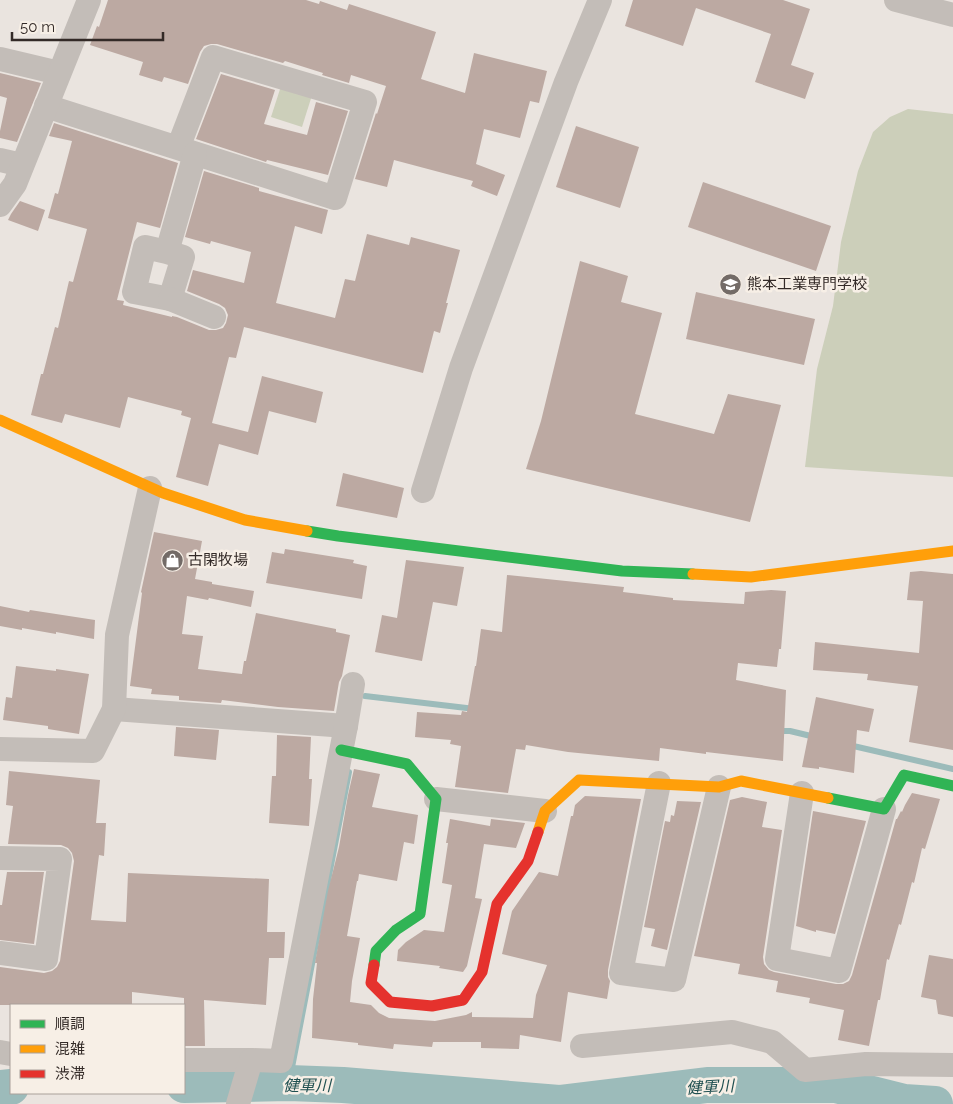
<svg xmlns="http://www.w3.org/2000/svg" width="953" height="1104" viewBox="0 0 953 1104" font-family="Raleway,'Noto Sans JP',sans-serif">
  <rect width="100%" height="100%" fill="#eae4df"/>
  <g fill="#cccfba">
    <path d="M282 83 313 92 302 127 271 117Z"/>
    <path d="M908 109 953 114V477L805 467 817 369 833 306 841 242 858 171 873 132 890 117Z"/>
  </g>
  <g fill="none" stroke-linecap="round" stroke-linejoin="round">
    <g stroke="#9cbbba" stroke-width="6">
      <path d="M365 696 475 709"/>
      <path d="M776 731H790L815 737"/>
      <path d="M849 745 953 769"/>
      <path d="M289 1083 349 772"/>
    </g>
    <g stroke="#9cbbba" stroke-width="36">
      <path d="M184 1085 289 1083 343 1085 559 1103 707 1085H836L904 1102 935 1104"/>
      <path d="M0 1088 11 1087"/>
    </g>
  </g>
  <g fill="#bca9a2">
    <path d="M108 0H306L319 4 320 1 347 10 349 4 436 32 421 79 465 93 474 53 547 71 539 103 530 101 520 138 484 129 476 164 505 175 497 196 471 186 473 181 394 160 387 187 355 179 376 113 377 114 386 86 351 75 349 83 322 75 323 73 285 61 283 63 217 44H211L204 46 200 52 188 84 164 77 162 82 139 75 143 62 90 45 97 26 99 27Z"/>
    <path d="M633 0H783L810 9 791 65 814 73 805 99 755 82 771 34 696 8 683 46 625 26Z"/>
    <path d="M0 73 41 83 17 142 0 138V131L7 98 0 96Z"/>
    <path d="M221 74 275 90 264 124 307 135 316 102 348 111 328 175 267 160 266 162 196 139Z"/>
    <path d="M54 123 178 163 160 228 137 222 117 300 124 301 123 305 172 317V316L177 317 209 330H216L223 328 226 323 228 315 225 308 219 304 187 291 193 270 244 283 251 252 211 241 210 244 185 237 204 171 259 188V191L328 210 322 234 295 226 276 303 335 318 345 279 355 281 367 234 409 245 411 237 460 250 446 303H448L440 333 434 331 423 373 244 327 236 358 229 357 212 423 248 432 262 376 323 392 316 423 269 411 258 455 219 444 208 486 176 477 191 418 181 415 182 411 128 397 120 428 65 414 62 423 31 415 41 374H43L55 327 58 328 69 281 73 282 87 229 48 218 55 193 58 194 72 141 49 136Z"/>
    <path d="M576 126 639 147 620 208 556 187Z"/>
    <path d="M703 182 831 226 816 271 688 227Z"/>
    <path d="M20 201 45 210 38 231 8 220 11 214Z"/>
    <path d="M580 261 628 276 621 302 662 313 635 414 714 434 728 394 781 405 750 522 526 469 541 421Z"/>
    <path d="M696 292 815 319 804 365 686 339Z"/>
    <path d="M343 473 404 488 397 518 336 506Z"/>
    <path d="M154 532 202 541 195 579 212 582V584L254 591 251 607 209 598 208 600 187 596 182 634 203 636 198 669 242 674 244 661H246L256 613 336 629V632L350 635 342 676 339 682 334 711 278 707 222 700 221 703 179 700V696L151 694 152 689 130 686 142 593 141 592Z"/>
    <path d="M285 549 354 560 353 563 367 566 362 599 266 583 272 552 284 554Z"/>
    <path d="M406 560 464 567 457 606 433 602 422 661 375 652 382 615 397 618Z"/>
    <path d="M921 571 953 574V750L909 742 918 686 867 680 868 674 813 670 815 642 919 653 923 601 907 600 910 572Z"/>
    <path d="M507 575 624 587 623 592 673 598V600L744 604 745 592 771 590 786 591 781 649H779L777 667 738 663 736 680 786 690 783 761 706 752V754L660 748 659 761 568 752 526 745 525 750 516 749 508 793 455 787 461 746 450 744 451 740 415 737 417 712 461 715 462 711 467 712 475 666H476L481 629 502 632Z"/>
    <path d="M0 606 29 612 30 610 95 620 94 639 56 632V634L22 628V630L0 626Z"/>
    <path d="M16 666 56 671V669L89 674 79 734 48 729V726L3 720 6 697 12 698Z"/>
    <path d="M816 697 874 709 869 732 857 730 854 773 819 767V769L802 767Z"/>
    <path d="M176 727 219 730 216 760 174 756Z"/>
    <path d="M277 735 311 737 309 779H312L309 826 269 823 272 776H276Z"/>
    <path d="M354 769 380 774 372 807 418 815 414 844 404 842 397 881 359 874 358 881H357L347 936 360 938 352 981 350 1002 371 1005 379 1013 389 1018 435 1021 466 1015 472 1012V1017L533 1018 536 995 547 965 502 954 512 911 539 872 558 876 571 816H573L575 805 585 796 641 799 608 970V977L610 981 607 999 568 992 561 1042 520 1035 519 1049 481 1048V1042H433L432 1047 394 1044 393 1049 358 1045V1043L312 1038 313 999 317 963H315L328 891 339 847 348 795Z"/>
    <path d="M9 771 100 780 96 823H106L104 856 99 855 91 920 126 922 128 873 269 879 267 932H285L284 958H269L266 1005 204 1000 205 1046H184V998L132 992V1005H0V967L44 973 52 971 57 967 60 961 74 861 72 853 68 848 61 845 8 844 13 806 6 805Z"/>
    <path d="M912 793 940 799 925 849 922 848 914 883 912 882 901 925 899 924 889 960 887 959 880 1000H878L869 1046 838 1040 844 1010 809 1003 810 998 776 992 778 981 738 974 740 964 694 956 730 800 742 797 767 802 762 827 782 830 763 957 764 964 769 970 774 972 836 984H843L849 981 852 975 896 819H897L901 811 902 812 905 805Z"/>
    <path d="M677 801 701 802 667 950 651 946 655 929 644 927 665 821 670 822 671 815 674 816Z"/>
    <path d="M813 811 866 821 835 934 816 930V932L796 926Z"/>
    <path d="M450 819 490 826 491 819 525 823 516 848 484 844 475 898 482 899 467 966 463 972 439 968 440 966 397 961 398 950 406 942 424 930 444 932 452 885 442 883 448 843H446Z"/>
    <path d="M7 872H44L34 944 0 940V905H2Z"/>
    <path d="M929 955 953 959V1017L938 1014 936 1000 921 997Z"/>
  </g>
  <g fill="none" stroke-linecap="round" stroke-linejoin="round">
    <g stroke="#c3bdb8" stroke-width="24">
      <path d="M896 0 953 15"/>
      <path d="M0 59 59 73"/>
      <path d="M46 106 335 198 365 102 213 57 178 148"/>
      <path d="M0 160 22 165"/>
      <path d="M0 205 15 184 89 0"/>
      <path d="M167 252 145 247 134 292 170 299 183 257 167 252 195 154"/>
      <path d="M170 299 214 317"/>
      <path d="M423 491 461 368 566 82 600 0"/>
      <path d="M114 709 346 726"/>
      <path d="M0 749 93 751 114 709 117 635 150 488"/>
      <path d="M659 783 621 973 674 980 719 787"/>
      <path d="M802 793 777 959 839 971 884 809"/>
      <path d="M436 799 545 811"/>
      <path d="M0 858 60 859 46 959 0 953"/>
      <path d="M582 1046 732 1032 772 1042 805 1070 866 1064 953 1065"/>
      <path d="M0 1052 11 1054"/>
      <path d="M184 1060H251"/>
      <path d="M238 1104 251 1060 281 1061 346 726 353 684"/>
    </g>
    <g stroke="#30b455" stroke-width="11">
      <path d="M307 531 338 536 622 571 693 574"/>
      <path d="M341 750 407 764 436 799 420 914 396 930 376 951 374 965"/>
      <path d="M828 798 884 809 904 775 953 786"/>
    </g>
    <g stroke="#ff9f0a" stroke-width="11">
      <path d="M0 420 163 493 245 520 307 531"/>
      <path d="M693 574 751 577 953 551"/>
      <path d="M538 832 545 811 579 780 719 787 741 781 828 798"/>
    </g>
    <path stroke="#e5322d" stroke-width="11" d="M374 965 371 983 390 1002 432 1006 463 1000 482 972 497 904 528 861 538 832"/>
  </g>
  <defs>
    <symbol id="school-disc" viewBox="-11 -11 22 22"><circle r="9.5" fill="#736b67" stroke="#f7efe6"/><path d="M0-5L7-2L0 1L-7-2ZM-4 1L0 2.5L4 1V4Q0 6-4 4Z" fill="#fff"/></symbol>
    <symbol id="shop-disc" viewBox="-11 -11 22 22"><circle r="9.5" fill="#736b67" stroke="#f7efe6"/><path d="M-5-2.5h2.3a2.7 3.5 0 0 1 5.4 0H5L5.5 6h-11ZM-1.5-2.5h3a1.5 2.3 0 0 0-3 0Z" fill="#fff"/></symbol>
  </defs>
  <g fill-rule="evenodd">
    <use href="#school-disc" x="718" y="272" width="25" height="25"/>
    <use href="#shop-disc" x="160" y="548" width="25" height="25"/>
  </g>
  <g text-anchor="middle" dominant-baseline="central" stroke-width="5" stroke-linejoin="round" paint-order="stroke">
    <g font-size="15" fill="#332a27" stroke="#f7efe6" text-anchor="start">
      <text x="747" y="284">熊本工業専門学校</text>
      <text x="188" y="560">古閑牧場</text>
    </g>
    <g font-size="16" font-style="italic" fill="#205051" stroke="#f7efe6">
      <text x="307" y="1085">健軍川</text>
      <text transform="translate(710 1087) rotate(-3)">健軍川</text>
    </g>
  </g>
  <rect x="10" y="1004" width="175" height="90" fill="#f7efe6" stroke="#a9a09a"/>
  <rect x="20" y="1020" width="25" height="8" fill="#30b455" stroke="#a9a09a"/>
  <text x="55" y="1029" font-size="15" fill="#332a27">順調</text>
  <rect x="20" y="1045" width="25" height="8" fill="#ff9f0a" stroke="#a9a09a"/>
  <text x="55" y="1054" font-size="15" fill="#332a27">混雑</text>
  <rect x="20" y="1070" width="25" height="8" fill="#e5322d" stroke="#a9a09a"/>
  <text x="55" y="1079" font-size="15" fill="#332a27">渋滞</text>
  <path d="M12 32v8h151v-8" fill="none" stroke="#332a27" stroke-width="2.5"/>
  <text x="20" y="32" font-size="15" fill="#332a27" stroke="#f7efe6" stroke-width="4" paint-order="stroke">50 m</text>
</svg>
